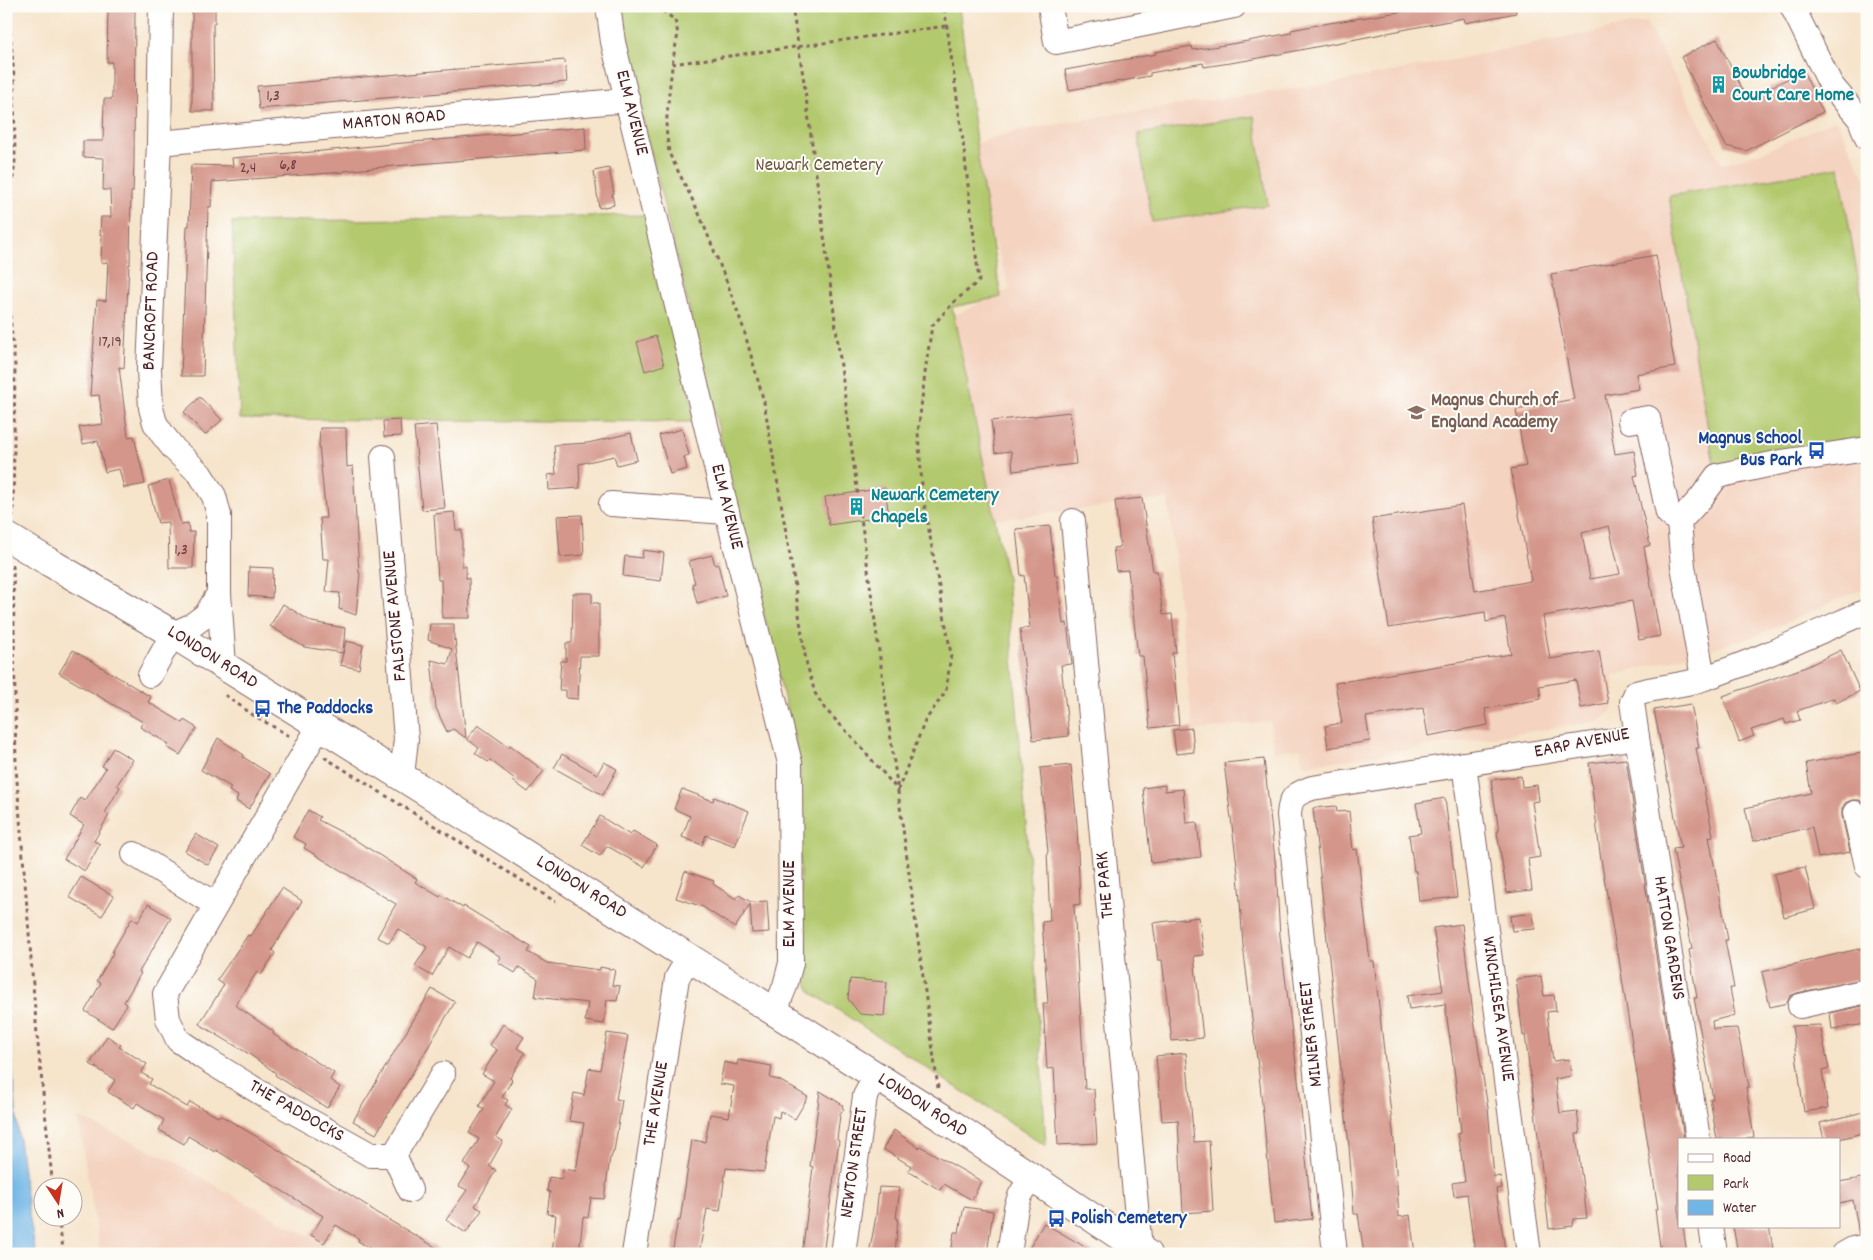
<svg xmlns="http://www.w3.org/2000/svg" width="1873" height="1260" viewBox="0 0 1873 1260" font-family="Dekko,sans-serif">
  <rect width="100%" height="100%" fill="#fdfcf7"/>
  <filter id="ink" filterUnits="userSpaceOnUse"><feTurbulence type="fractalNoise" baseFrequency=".02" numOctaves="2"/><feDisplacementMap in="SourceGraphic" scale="10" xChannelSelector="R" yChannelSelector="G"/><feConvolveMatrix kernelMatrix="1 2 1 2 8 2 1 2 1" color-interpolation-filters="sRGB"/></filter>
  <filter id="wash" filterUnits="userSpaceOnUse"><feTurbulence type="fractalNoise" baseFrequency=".0096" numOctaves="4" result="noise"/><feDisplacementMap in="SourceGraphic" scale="20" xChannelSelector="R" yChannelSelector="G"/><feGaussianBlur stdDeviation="1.12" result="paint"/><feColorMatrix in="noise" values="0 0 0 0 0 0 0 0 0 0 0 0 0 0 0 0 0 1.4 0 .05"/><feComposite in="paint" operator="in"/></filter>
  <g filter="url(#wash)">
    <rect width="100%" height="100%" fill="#f6e4cb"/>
    <g fill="#f4d3c0">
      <path d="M1646 22 1722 164 1765 151 1835 120 1841 129 1867 183V587L1753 637 1613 676 1615 697 1614 705 1610 713 1600 721 1309 765 1304 764 1302 760 1301 748 1273 752 1270 721 1193 731 1168 499 991 520 949 318 1010 289 963 149 991 138 1022 130 1096 117 1339 82Z"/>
      <path d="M78 1117 175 1162 234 1196 342 1254H100Z"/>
    </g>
    <g fill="#b3c96e" stroke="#7e744c">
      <path d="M620 6H959L978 158 1001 297 952 307 1007 579 1028 851 1046 1146 812 993 800 970V763L624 41Z"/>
      <path d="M1254 116 1268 205 1152 222 1138 134Z"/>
      <path d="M1839 167 1867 331V439L1714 465 1669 196Z"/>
      <path d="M647 215 696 422 240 419 232 222Z"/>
    </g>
    <path fill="#6fb5e5" stroke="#5c6a88" d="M6 995C14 1081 19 1169 36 1254H6Z"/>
    <g id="blocks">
      <g fill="#d4968a" fill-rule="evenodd">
        <path d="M108 6H135L134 161 133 192H131L130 265 129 264 124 368 119 367 128 437 134 436 145 484 124 488 119 469 105 472 98 441 83 444 79 427 103 424 99 395 90 396 97 300 106 301 108 264 107 262 101 263 102 235H100L101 217H111L110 190H103L104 158 83 157V141H103L104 99H112V62H107Z"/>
        <path d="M192 6H215V23H213L214 111H192Z"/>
        <path d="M1437 6H1515L1516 13 1465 23 1464 18 1249 60 1204 67 1203 63 1150 73V76L1069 90 1065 70 1156 54 1155 52 1192 46 1193 50 1237 43 1291 33V30L1323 24Z"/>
        <path d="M1717 39 1747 99 1803 71 1823 112 1746 151 1726 146 1681 57Z"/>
        <path d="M565 60 567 82 259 109 257 86Z"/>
        <path d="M585 127 586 150 383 167 344 171V172L212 182 211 207H208L203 376H181L187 226H189L191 165 233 166 232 158 302 152V153L392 144Z"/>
        <path d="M609 168 614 194H612L614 205 599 208 594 171Z"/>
        <path d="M1656 255 1675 367 1636 374 1639 389 1605 395 1615 454 1634 451 1638 475 1634 476 1650 545 1644 547 1660 636 1639 640 1632 601 1543 616 1550 659 1599 651 1608 703 1581 708 1576 680 1539 686 1541 699 1485 709 1488 725 1428 736 1423 708 1366 717 1370 741 1328 748 1325 726 1342 723 1335 683 1511 654 1505 618 1486 622 1485 612 1389 628 1372 519 1462 505 1475 591 1531 581 1511 469 1526 466 1516 410 1574 399 1551 274ZM1609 526 1620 574 1590 579 1582 533Z"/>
        <path d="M656 336 664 365 645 371 637 342Z"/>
        <path d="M200 397 222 420 205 435 184 412Z"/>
        <path d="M1070 412 1076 464 1013 471 1011 451 995 453 991 421Z"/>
        <path d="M400 420 401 436 384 437 383 421Z"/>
        <path d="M436 425 445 508 422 510 414 427Z"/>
        <path d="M320 428H346L347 467 353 466 359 573H360L356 615 339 609 340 593 326 592 329 559H323L320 518H326L319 445Z"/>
        <path d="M682 429 689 455 684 457 687 469 670 474 659 435Z"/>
        <path d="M631 433 637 460 617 465 614 456 579 464 580 488 549 490 548 475 556 474 554 445 588 443Z"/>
        <path d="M169 480 181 524 188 523 189 532H194L193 568H169L168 522 158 523 148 486Z"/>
        <path d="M885 488 889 516 829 525 825 497Z"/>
        <path d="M1142 498 1153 571H1157L1163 615 1172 614 1176 652 1172 653 1179 725 1150 728 1143 656H1138L1128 570 1116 571 1113 548 1120 547 1115 501Z"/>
        <path d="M454 512 456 530H462V566H466V578H469L470 618H442L441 580H438L434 514Z"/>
        <path d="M582 515 584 555 560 557 557 516Z"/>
        <path d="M1050 526 1055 575H1057L1063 624 1067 623 1072 664 1061 665 1069 736 1033 740 1020 629 1030 628 1024 575 1021 576 1016 529Z"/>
        <path d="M643 550 664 553 661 581 623 576 625 556 642 558Z"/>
        <path d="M712 555 715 565 718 564 726 596 697 603 692 584 695 583 689 561Z"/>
        <path d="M249 567 273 568 272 598 248 596Z"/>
        <path d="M573 593H592V603H599V656H580L578 699 566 698V690H559L561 661H566V643H572Z"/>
        <path d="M283 604 312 622 345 628 343 653 346 641 363 645 359 669 340 665 343 653 304 647 270 626Z"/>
        <path d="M430 624H454V641L455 639 466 738 453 729 447 732 436 708 431 660 448 664 452 649 428 640Z"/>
        <path d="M73 650 151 697 148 702 183 723 184 720 197 728 180 755 167 747 169 744 140 727 143 722 59 673Z"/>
        <path d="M1841 650 1860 691 1836 703 1834 698 1797 711 1800 720 1786 724 1784 719 1751 730 1754 736 1739 742 1723 696 1806 667Z"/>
        <path d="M1691 704 1699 748H1696L1713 836 1709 837 1728 940H1725L1734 988H1730L1735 1015 1712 1021 1713 1029 1737 1028 1749 1087H1746L1754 1137 1743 1139H1717L1710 1099H1713L1694 998H1697L1689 950 1692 949 1673 849 1681 848 1654 710Z"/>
        <path d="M478 725 509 747 510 745 544 771 528 792 513 781 515 779 490 760 488 762 475 753 479 748 467 739Z"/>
        <path d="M1192 728 1194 752 1176 754 1173 730Z"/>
        <path d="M218 738 244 755 243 757 270 774 249 809 236 801 238 796 229 791 231 787 201 770Z"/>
        <path d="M113 748 133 760 117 785 120 787 105 813 109 815 94 841 100 844 85 871 64 859 84 825 70 816 80 798 85 801 106 768 102 766Z"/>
        <path d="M1867 752V807L1860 800H1852L1845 803 1842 809V816L1850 852 1818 858 1812 827 1753 841 1745 808 1811 793 1806 763Z"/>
        <path d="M562 754 597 774 604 762 617 769 603 795 554 768Z"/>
        <path d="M1264 759 1276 869 1280 936 1298 1080 1312 1219 1274 1223 1260 1084 1243 945 1238 873 1224 763Z"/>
        <path d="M1626 759 1684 1139H1679V1226H1683L1687 1254H1661L1655 1209H1658L1618 953 1617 954 1600 853 1589 763Z"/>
        <path d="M1071 765 1077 825 1080 904 1074 905 1085 1089H1094L1097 1143 1058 1145 1054 1068 1047 1069 1043 1003H1048L1042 922 1050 921 1047 852H1048L1040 768Z"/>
        <path d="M1521 776 1522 787 1537 785 1539 801 1532 802 1540 857 1528 859 1532 890 1507 893 1497 832 1499 831 1491 780Z"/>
        <path d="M1165 785V791L1183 789 1186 823 1197 822 1201 857 1151 863 1143 788Z"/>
        <path d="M682 789 713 801 714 797 749 811 735 846 706 835 702 845 682 837 690 816 674 809Z"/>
        <path d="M1445 798 1457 897 1419 901 1416 871H1414L1409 835 1421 833 1416 803Z"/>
        <path d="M1336 806 1337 812 1349 811 1353 850 1357 849 1370 961H1374L1394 1141 1399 1217 1410 1215 1415 1254H1364L1358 1214H1354L1349 1146 1313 808Z"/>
        <path d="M308 810 320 817 318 820 349 836 417 879 415 882 440 897 441 895 463 908 464 906 531 947 528 952 547 963 600 970V967L615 970 612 985 620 986 617 1001 607 1000 604 1024 585 1021 588 1003 535 997 538 979 519 967 515 973 498 962 501 957 477 942 467 958 449 947 432 976 415 966 427 947 398 929 389 943 377 937 396 904 304 848 306 844 293 837Z"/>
        <path d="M600 816 630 835 633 831 657 845 644 867 607 846 600 856 582 845Z"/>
        <path d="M196 834 219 848 208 865 185 851Z"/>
        <path d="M1805 867 1815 909 1784 917 1774 874Z"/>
        <path d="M685 871 714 881 713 884 736 899 739 895 751 902 767 901 769 932 752 933 750 904 735 928 703 907 676 898Z"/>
        <path d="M81 877 114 896 102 916 69 897Z"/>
        <path d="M282 888 302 901 272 950 275 953 261 975 257 972 235 1005 274 1032 273 1034 334 1073 330 1080 340 1087 327 1108 275 1075 276 1073 249 1054 199 1024 224 985 217 980 248 935 251 936Z"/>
        <path d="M148 904 171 918 139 972 141 973 124 1002 127 1004 112 1028 85 1011 101 983 97 981 113 953 112 952 132 918 138 922Z"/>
        <path d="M1533 913 1535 929 1512 931 1510 916Z"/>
        <path d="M1199 917 1204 955 1194 956 1203 1038 1172 1041 1162 960H1158L1153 923Z"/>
        <path d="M1462 924 1473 1014 1488 1108 1494 1177 1500 1176 1502 1188 1496 1189 1505 1250 1476 1254 1473 1240 1467 1194 1454 1196 1452 1183 1465 1181 1458 1133 1461 1132 1456 1084 1445 1004 1409 1009 1407 996 1443 991 1433 928Z"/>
        <path d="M1867 947V978L1797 993 1790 996 1787 1003 1770 1007 1762 972Z"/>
        <path d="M1541 976 1544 996 1554 995 1556 1011 1547 1012 1553 1061 1569 1059 1571 1076 1555 1079 1560 1113 1577 1111 1580 1134H1576L1587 1218 1574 1219 1573 1226 1549 1229 1534 1103 1525 1035 1523 1036 1516 979Z"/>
        <path d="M850 979 887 982 884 1016 860 1014 848 999Z"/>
        <path d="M432 989 455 1002 376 1134 353 1121Z"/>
        <path d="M1867 1005V1024L1832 1029 1830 1013Z"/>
        <path d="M503 1024 524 1037 517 1048 525 1053 510 1078 512 1080 502 1097 508 1100 505 1105 512 1109 496 1137 503 1141 489 1166 496 1170 475 1206 482 1210 466 1233 446 1220 467 1190 459 1186 470 1168 464 1164 479 1139 469 1133 484 1109 479 1106 494 1081 482 1074 497 1050 490 1045Z"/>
        <path d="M1820 1025 1829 1069 1822 1071 1828 1108 1804 1112 1792 1026Z"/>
        <path d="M607 1033 628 1036 616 1099 622 1100 614 1152H613L611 1158H610L604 1199 591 1198 588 1218 583 1217 579 1254H552L556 1215 547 1214 550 1192 547 1191 549 1177 562 1179 563 1169 576 1171 584 1123 569 1121 574 1093 584 1095 589 1068 600 1070Z"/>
        <path d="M107 1036 121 1045 119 1047 147 1064 141 1073 152 1079 149 1084 187 1107 190 1102 218 1117 220 1115 269 1144 371 1208 370 1209 447 1254H379L358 1241 359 1239 336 1225 324 1243 311 1235 323 1216 216 1150 215 1152 188 1136 184 1144 159 1130 164 1120 137 1103 134 1108 108 1092 115 1080 90 1064Z"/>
        <path d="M1186 1053 1194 1142 1209 1141 1213 1211 1183 1213 1178 1120 1162 1121 1156 1056Z"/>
        <path d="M738 1060 772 1066 770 1078 779 1080 808 1097 795 1119 780 1111 779 1118 773 1116 764 1172 726 1168 720 1211 707 1209 699 1254H672L678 1220 680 1221 692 1140 705 1142 710 1114 729 1117 734 1086 720 1084 724 1062 737 1065Z"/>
        <path d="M820 1091 843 1105 842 1107 844 1109 840 1115 837 1140 839 1141 823 1254H802L813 1167 810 1166Z"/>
        <path d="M1863 1112 1867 1132 1839 1139H1824L1820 1123Z"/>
        <path d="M894 1130 919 1148 920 1146 981 1181 972 1200 944 1184 940 1190 908 1171 911 1166 883 1149Z"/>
        <path d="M1867 1177V1233L1859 1234 1853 1200 1839 1203V1182Z"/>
        <path d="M879 1187 900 1188 896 1218H898L895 1254H869L876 1216Z"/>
        <path d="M964 1207 993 1211 987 1254H951L954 1232H959Z"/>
        <path d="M1044 1223 1097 1254H1026Z"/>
        <path d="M1733 1226H1769L1774 1254H1738Z"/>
      </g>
    </g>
  </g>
  <g filter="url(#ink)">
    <use href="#blocks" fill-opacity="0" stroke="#866463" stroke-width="1"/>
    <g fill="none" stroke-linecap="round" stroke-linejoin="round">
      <defs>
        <g id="minor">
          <path d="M161 6 159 143 149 369 151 408 155 423 163 435 174 449 200 474 214 496 219 515V593L224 666"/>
          <path d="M608 6 613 42 727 512 790 763 791 963 785 986 775 1011"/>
          <path d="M1050 6 1056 42 1234 6"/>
          <path d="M1792 6 1831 85 1860 119 1867 138"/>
          <path d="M159 143 628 100"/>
          <path d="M1630 421 1648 418 1668 513 1679 522"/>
          <path d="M383 457 406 739 402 776"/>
          <path d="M611 504 727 512"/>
          <path d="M1073 521 1140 1249"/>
          <path d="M150 675 173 634 191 626 206 615 219 593"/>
          <path d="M1703 678 1683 566 1679 522 1701 498 1717 476 1781 462 1867 449"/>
          <path d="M320 725 165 994 168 1019 178 1040 204 1058 269 1098 371 1155H394L410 1190"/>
          <path d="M1637 737 1698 1139"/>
          <path d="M1464 764 1529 1254"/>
          <path d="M1855 813 1867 866"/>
          <path d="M134 854 216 905"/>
          <path d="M1800 1006 1867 991"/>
          <path d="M394 1155 443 1074"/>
          <path d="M1711 1226 1715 1254"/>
          <path d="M634 1254 677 978 689 957"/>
          <path d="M843 1254 865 1096 876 1076"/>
          <path d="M1009 1254 1016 1208 1020 1196 1031 1177"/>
          <path d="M1335 1254 1289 815C1290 797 1295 794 1312 788L1637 737 1632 702 1636 693C1656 687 1679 686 1699 680 1756 661 1812 635 1867 611"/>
          <path d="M1844 1254 1853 1249 1867 1246"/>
        </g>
        <path id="major" d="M49 562 173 634 476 823 941 1117 1147 1254"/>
      </defs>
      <use href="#minor" stroke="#866463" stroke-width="26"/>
      <use href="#major" stroke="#866463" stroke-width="30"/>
      <g stroke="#866463" stroke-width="3" stroke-dasharray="4 4" stroke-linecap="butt">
        <path d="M656 6 675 20 678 34 673 59 669 93 666 128 669 153 698 211 728 285 743 327 764 402 793 574 806 661 815 693 825 709 852 737 898 790 925 721 946 691 951 654 923 497 918 433 926 365 932 326 955 301 979 281 962 133 944 6"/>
        <path d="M792 6 804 82 854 466 938 1088"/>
        <path d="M672 64 946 26"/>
        <path d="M6 235 15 161 14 77 8 6"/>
        <path d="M6 275 15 366 13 516"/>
        <path d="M13 565 16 768 37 1035 53 1188"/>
        <path d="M225 695 253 715 291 737"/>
        <path d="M324 757 556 902"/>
        <path d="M58 1218 64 1254"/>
      </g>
      <use href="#minor" stroke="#fff" stroke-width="24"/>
      <use href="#major" stroke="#fff" stroke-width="28"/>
      <defs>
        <path id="major-bridge" d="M6 536 49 562"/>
      </defs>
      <use href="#major-bridge" stroke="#866463" stroke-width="30" stroke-linecap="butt"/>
      <use href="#major-bridge" stroke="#fff" stroke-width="28"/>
    </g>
  </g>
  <defs>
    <symbol id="building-bare" viewBox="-9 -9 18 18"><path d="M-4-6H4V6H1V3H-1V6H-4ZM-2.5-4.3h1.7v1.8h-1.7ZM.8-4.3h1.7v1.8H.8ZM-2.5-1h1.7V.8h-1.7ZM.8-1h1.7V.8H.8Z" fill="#0f9aa8" stroke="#fdfcf7" stroke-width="2.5" paint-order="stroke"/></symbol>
    <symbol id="school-bare" viewBox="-9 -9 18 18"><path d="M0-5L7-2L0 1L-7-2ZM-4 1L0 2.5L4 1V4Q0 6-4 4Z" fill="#8d6e63" stroke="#fdfcf7" stroke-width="2.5" paint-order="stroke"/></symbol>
    <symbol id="bus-bare" viewBox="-9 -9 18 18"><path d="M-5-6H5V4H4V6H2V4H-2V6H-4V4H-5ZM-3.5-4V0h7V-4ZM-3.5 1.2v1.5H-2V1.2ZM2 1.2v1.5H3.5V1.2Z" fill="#1a4fb4" stroke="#fdfcf7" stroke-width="2.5" paint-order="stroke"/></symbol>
  </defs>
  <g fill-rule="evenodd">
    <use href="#building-bare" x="1706" y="72" width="25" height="25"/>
    <use href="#school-bare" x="1404" y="400" width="25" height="25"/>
    <use href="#bus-bare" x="1804" y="438" width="25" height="25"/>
    <use href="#building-bare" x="844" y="494" width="25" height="25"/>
    <use href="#bus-bare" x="250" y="696" width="25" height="25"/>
    <use href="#bus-bare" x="1044" y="1206" width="25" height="25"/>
  </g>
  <g text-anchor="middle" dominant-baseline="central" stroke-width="4" stroke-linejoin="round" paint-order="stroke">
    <g font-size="16" fill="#6c3d43">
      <text x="273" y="96">1,3</text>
      <text x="288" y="165">6,8</text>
      <text x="248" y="168">2,4</text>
      <text x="110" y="342">17,19</text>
      <text x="181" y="550">1,3</text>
    </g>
    <g font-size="19" font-weight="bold" fill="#0d838f" stroke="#fdfcf7" text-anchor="start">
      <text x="1732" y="74">Bowbridge<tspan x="1732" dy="22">Court Care Home</tspan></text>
      <text x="871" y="496">Newark Cemetery<tspan x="871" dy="22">Chapels</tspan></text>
    </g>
    <g font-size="19" fill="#4a1f2b" stroke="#fdfcf7">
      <text transform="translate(631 113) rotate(76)">ELM AVENUE</text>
      <text transform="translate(394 121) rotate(-5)">MARTON ROAD</text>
      <text transform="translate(152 311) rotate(-88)">BANCROFT ROAD</text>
      <text transform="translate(726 507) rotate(76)">ELM AVENUE</text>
      <text transform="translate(396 616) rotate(-95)">FALSTONE AVENUE</text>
      <text transform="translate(212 658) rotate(32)">LONDON ROAD</text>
      <text transform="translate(1582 744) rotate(-11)">EARP AVENUE</text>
      <text transform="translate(1106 885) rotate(-95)">THE PARK</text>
      <text transform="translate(581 888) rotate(32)">LONDON ROAD</text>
      <text transform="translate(790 904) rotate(-90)">ELM AVENUE</text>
      <text transform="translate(1668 938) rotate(81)">HATTON GARDENS</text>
      <text transform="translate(1497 1009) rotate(82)">WINCHILSEA AVENUE</text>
      <text transform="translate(1312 1034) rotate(-96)">MILNER STREET</text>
      <text transform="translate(657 1104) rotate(-81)">THE AVENUE</text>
      <text transform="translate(922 1106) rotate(33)">LONDON ROAD</text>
      <text transform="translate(296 1112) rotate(30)">THE PADDOCKS</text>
      <text transform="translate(855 1163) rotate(-82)">NEWTON STREET</text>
    </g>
    <g font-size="19" fill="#6a523f" stroke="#fdfcf7">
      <text x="819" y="166">Newark Cemetery</text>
    </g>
    <g font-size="19" font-weight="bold" fill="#785e54" stroke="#fdfcf7" text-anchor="start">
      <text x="1431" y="401">Magnus Church of<tspan x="1431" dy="22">England Academy</tspan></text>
    </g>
    <g font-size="19" font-weight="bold" fill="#164399" stroke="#fdfcf7" text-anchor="start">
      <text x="1802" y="439" text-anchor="end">Magnus School<tspan x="1802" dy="22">Bus Park</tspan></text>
      <text x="277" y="709">The Paddocks</text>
      <text x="1071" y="1219">Polish Cemetery</text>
    </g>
  </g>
  <rect width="1873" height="1260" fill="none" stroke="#fdfcf7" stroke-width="25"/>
  <rect x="1678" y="1138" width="162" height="90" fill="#fdfcf7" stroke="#b5a4a5"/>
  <rect x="1688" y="1154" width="25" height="8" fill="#ffffff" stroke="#b5a4a5"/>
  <text x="1723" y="1162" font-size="15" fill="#4a1f2b">Road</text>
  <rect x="1688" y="1175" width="25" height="15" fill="#b3c96e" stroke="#b5a4a5"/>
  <text x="1723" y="1188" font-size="15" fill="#4a1f2b">Park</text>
  <rect x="1688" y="1200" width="25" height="15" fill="#6fb5e5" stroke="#b5a4a5"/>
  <text x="1723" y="1212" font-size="15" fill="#4a1f2b">Water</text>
  <g transform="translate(58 1202) rotate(168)"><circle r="24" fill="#fdfcf7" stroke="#b5a4a5"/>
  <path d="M0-4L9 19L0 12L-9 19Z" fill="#c8321e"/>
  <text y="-8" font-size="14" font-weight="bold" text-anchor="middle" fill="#4a1f2b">N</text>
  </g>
</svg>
